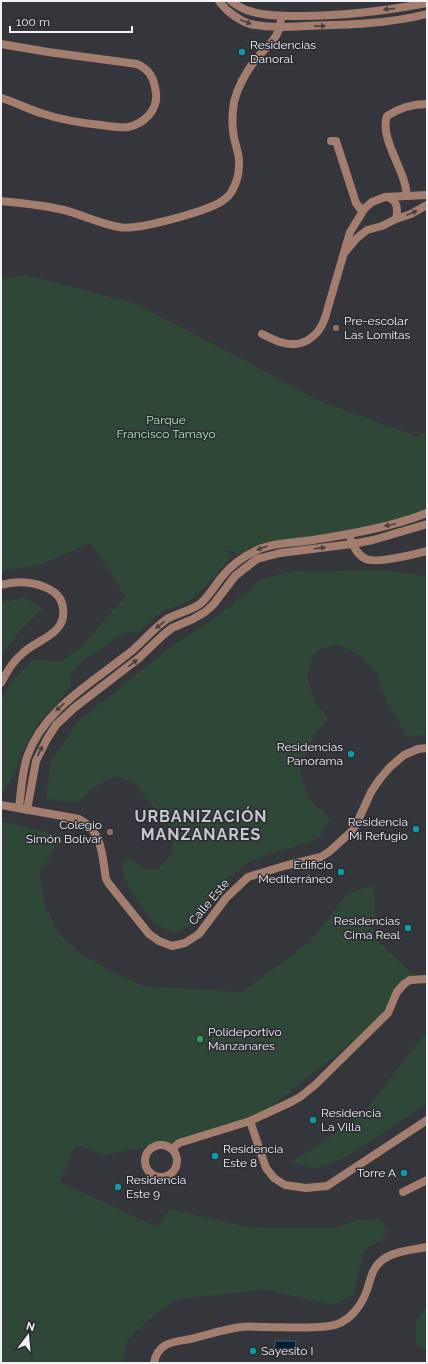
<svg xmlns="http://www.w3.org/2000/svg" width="428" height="1364" viewBox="0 0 428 1364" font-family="Raleway,sans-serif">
  <rect width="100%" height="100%" fill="#35353c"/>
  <g fill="#2f4736">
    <path d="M26 275 134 303 242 359 317 400 416 436 427 432V514L386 527 253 548 240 554 221 549 232 555 208 584 188 602 162 611 139 632 123 633 98 651 81 662 70 676V688L36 726 21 755 15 773 3 793 1 792V699L9 685 32 660 62 661 80 648 105 619 126 597 91 543 39 565 1 571V279Z"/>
    <path d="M385 570 427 576V735L407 737 385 699 378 675 359 655 340 645 322 648 313 656 307 676 314 701 328 718 314 735 302 763 300 772 309 799 330 819 319 838 303 844 269 854 249 862 228 878 204 905 189 926 177 932 165 929 152 921 137 900 125 880 122 864 128 857 145 869H158L166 861 172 852 173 838 167 822 144 796 136 784 117 776C101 781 90 790 79 803L46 799 51 761 77 723 166 650 218 616 262 579 293 571Z"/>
    <path d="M25 597 42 609 19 632 1 655V603Z"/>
    <path d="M1 821 62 836 39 874 46 907 59 934 81 954 112 972 143 986 242 992 311 941 347 894 373 885 376 921 372 936 415 976 397 992 388 1013 260 1116 173 1142 103 1155 82 1146 74 1148 60 1182 157 1227 170 1209 243 1226 272 1228H333L359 1220 382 1218 387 1235 364 1251 353 1295 333 1305 267 1290 178 1299 154 1315 127 1340 123 1363H1Z"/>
    <path d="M423 1036 427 1037V1103L387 1131 343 1158 317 1169 291 1163 363 1114Z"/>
    <path d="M427 1305V1351L416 1344V1321Z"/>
  </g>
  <path fill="#002135" stroke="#485f6f" d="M275 1341H296L295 1349H275Z"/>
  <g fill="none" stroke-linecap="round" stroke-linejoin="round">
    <g stroke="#a37e6e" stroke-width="8">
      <path d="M219 1C226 11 238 20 250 24 268 28 287 27 305 26 346 25 388 24 427 14"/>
      <path d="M231 1C237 6 245 10 253 12 267 16 284 16 299 16 342 16 385 11 427 3"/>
      <path d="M1 44 48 52 137 64C150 70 154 78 156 93 158 110 144 124 128 127 119 128 109 126 101 125 81 123 62 120 44 114 29 110 16 102 1 98"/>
      <path d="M331 141H336L356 203 362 211"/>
      <path d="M407 196C406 191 406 186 404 181 399 163 380 134 387 116 399 108 413 104 427 104"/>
      <path d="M388 197C398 201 398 210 396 219"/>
      <path d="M1 201C22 203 44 205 64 210 83 215 100 224 119 227 137 231 202 212 219 203 224 200 229 197 232 191 236 184 239 173 239 165 240 156 236 147 234 138 232 127 232 114 234 102 238 86 246 72 256 59 269 44 281 37 281 16"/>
      <path d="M346 251 356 239 367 230 382 226 396 219 411 214 427 205"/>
      <path d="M262 334C268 337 274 340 280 342 301 349 318 338 325 318L350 232 365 208 372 202 385 197 427 195"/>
      <path d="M351 540C353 547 359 556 366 559 376 564 415 554 427 551"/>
      <path d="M1 585C17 580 35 582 49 589 57 593 62 599 63 608 67 634 38 639 23 653 13 661 7 671 1 683"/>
      <path d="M1 805 79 819C103 831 102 856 106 879L109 884 149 934 159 941 172 946 185 943 199 934 226 898 248 877 284 866 321 857 330 851 351 832 356 825 371 792 379 780 390 767 404 755 418 749 427 748"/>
      <path d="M19 808C21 791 22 773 27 757 43 711 87 686 124 657 140 646 151 630 167 619 177 613 190 611 200 604 208 597 214 587 221 578 231 565 247 554 262 548 278 542 295 543 313 540 351 534 391 527 427 513"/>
      <path d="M27 810 36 761 47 739 56 725 74 708 139 658 163 635 172 628 193 619 205 612 213 605 235 576 257 559 280 553 352 544 373 540 427 524"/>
      <path d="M250 1121 266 1168 274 1178 285 1185 306 1188 327 1186 427 1120"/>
      <circle cx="161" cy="1161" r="16"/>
      <path d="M172 1149 179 1143 250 1121 291 1102 300 1097 315 1085 388 1013 397 992 404 984 410 980 427 979"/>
      <path d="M403 1192 427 1180"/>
      <path d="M154 1363C158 1342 173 1342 191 1339 207 1335 224 1329 241 1327 248 1326 255 1327 262 1327 285 1327 307 1329 329 1326 348 1324 361 1307 367 1290 371 1279 371 1270 381 1261 392 1251 413 1250 427 1247"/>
    </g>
  </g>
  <defs><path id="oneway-solid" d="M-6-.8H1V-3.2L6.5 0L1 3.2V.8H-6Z"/></defs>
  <g fill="#494041">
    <use href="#oneway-solid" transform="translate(389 9) rotate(174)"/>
    <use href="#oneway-solid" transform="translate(246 22) rotate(21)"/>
    <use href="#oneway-solid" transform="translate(320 26) rotate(-1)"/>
    <use href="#oneway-solid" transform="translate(412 213) rotate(-23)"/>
    <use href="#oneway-solid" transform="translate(390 525) rotate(168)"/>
    <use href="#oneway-solid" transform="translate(262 548) rotate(160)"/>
    <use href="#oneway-solid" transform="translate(320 548) rotate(-7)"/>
    <use href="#oneway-solid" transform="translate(160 625) rotate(141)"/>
    <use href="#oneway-solid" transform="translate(133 663) rotate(-38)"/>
    <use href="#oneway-solid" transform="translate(60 707) rotate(138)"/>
    <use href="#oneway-solid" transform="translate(40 751) rotate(-63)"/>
  </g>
  <g fill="#0f9aa8" stroke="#2b2b32" stroke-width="1.5">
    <circle cx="242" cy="52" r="4"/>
    <circle cx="351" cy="754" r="4"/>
    <circle cx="416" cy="829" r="4"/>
    <circle cx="341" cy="872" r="4"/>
    <circle cx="408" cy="928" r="4"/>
    <circle cx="313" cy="1120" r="4"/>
    <circle cx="215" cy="1156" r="4"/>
    <circle cx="404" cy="1173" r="4"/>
    <circle cx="118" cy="1187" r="4"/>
    <circle cx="253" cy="1351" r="4"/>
  </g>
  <g fill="#8d6e63" stroke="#2b2b32" stroke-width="1.5">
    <circle cx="336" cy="328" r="4"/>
    <circle cx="110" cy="832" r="4"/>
  </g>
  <circle fill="#2e9e5b" stroke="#2b2b32" stroke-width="1.5" cx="200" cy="1039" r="4"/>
  <g text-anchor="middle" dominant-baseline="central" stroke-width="3" stroke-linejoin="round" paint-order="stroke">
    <g font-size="12" fill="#f1f1f6" stroke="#2b2b32" text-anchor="start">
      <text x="250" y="45">Residencias<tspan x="250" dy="14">Danoral</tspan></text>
      <text x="344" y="321">Pre-escolar<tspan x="344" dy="14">Las Lomitas</tspan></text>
      <text x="343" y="747" text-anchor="end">Residencias<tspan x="343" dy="14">Panorama</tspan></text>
      <text x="408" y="822" text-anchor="end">Residencia<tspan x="408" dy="14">Mi Refugio</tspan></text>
      <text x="102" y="825" text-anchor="end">Colegio<tspan x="102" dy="14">Simón Bolívar</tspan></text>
      <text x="333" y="865" text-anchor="end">Edificio<tspan x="333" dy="14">Mediterráneo</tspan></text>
      <text x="400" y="921" text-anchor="end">Residencias<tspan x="400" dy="14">Cima Real</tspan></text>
      <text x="208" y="1032">Polideportivo<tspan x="208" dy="14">Manzanares</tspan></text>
      <text x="321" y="1113">Residencia<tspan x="321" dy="14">La Villa</tspan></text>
      <text x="223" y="1149">Residencia<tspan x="223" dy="14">Este 8</tspan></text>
      <text x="396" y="1173" text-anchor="end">Torre A</text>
      <text x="126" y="1180">Residencia<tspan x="126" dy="14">Este 9</tspan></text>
      <text x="261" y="1351">Sayesito I</text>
    </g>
    <g font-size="12" fill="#ade8be" stroke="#2b2b32">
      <text x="166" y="420">Parque<tspan x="166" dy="14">Francisco Tamayo</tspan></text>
    </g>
    <g font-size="12" fill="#f1f1f6" stroke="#2b2b32">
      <text transform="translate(209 902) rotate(-50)">Calle Este</text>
    </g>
    <g font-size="16" font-weight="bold" letter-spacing="1" fill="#c7c6d0" stroke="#2b2b32">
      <text x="201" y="816">URBANIZACIÓN<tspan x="201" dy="18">MANZANARES</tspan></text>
    </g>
  </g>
  <rect width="428" height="1364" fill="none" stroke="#f1f1f6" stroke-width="4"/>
  <g transform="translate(28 1336) rotate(16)" stroke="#2b2b32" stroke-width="3" paint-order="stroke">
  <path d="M0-3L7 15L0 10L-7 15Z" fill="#f1f1f6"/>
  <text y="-6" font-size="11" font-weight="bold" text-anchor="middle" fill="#f1f1f6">N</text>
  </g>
  <path d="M10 26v6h122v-6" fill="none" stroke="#f1f1f6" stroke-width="2"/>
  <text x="16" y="26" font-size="12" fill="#f1f1f6" stroke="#2b2b32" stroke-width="3" paint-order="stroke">100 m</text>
</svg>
